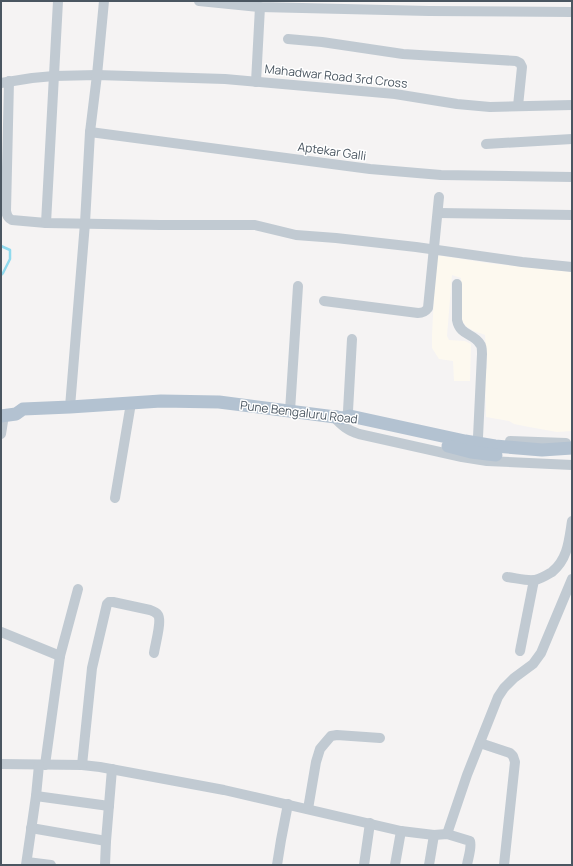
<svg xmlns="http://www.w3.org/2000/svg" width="573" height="866" viewBox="0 0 573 866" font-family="Manrope,sans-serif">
  <rect width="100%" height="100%" fill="#f5f3f3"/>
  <path fill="#fdf9ef" d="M436 255 487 263 572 272V431L557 432 529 427 514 424 509 421 486 417 485 374 487 367 485 335 474 331 467 327 462 321 459 314 461 278 452 275 447 336 449 340 465 341 471 344 470 381H454L453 361 439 359 432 348V335Z"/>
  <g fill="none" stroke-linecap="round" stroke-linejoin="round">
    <path stroke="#90daee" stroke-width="2.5" d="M1 246 10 250V259L3 273 1 275"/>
    <g stroke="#c1cad2" stroke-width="10">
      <path d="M199 1 260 7 429 11 572 12"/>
      <path d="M288 39 322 42 403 54 516 61 520 63 522 67 518 106"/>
      <path d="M9 81 6 211C7 216 8 218 12 220L46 223 160 225H255L296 235 336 238 416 247 522 262 572 267"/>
      <path d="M256 82 260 7"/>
      <path d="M1 83 32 78 54 76 97 75 225 79 395 94 457 104 490 107 572 105"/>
      <path d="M90 132 370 169 441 175 572 177"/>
      <path d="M486 144 572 139"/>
      <path d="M438 213 572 215"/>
      <path d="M46 223 58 1"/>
      <path d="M457 284V320C460 336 474 333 480 344 482 346 482 350 482 354L478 437"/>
      <path d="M324 301 418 313C423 313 425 312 428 308L439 197"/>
      <path d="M70 407 85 223 90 132 97 75 104 1"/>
      <path d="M290 411 298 286"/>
      <path d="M348 411 352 339"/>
      <path d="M336 415 334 417C342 426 347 430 359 434L462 457 487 461 572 465"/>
      <path d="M1 434 4 415"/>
      <path d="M510 441 566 443"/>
      <path d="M115 498 131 403"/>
      <path d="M507 577C516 578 526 581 535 580 541 579 547 575 552 572 568 559 569 540 572 521"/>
      <path d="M1 632 60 656"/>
      <path d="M520 651 534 580"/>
      <path d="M480 743 510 753 513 756 515 762 504 865"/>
      <path d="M1 764 82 765 100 767 224 790 401 831 434 835 447 834 470 841C472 848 468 858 467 865"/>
      <path d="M45 765 60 656 78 589"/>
      <path d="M82 765 92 668 107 604 109 602H113L150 610C153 611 156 612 158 615 162 621 155 645 154 653"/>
      <path d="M36 796 109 806"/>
      <path d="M308 809 316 762 320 749 325 743 331 736 337 735 380 738"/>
      <path d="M31 828 106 841"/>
      <path d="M447 834 467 775 498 697 504 688 514 678 533 664 541 653 572 579"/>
      <path d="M27 862 51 865"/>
      <path d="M26 865 36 796 39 765"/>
      <path d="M105 865 106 841 112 769"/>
      <path d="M277 865 281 840 288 804"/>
      <path d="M364 865 370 823"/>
      <path d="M395 865 401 831"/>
      <path d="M429 865 434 835"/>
    </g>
    <g stroke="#b3c2d1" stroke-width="13">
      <path d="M1 416 16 414 23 409 70 407 161 401 219 402 343 418 350 416 465 441 495 446 542 450 572 448"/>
      <path d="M448 446 471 452 496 455"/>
    </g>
  </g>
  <g text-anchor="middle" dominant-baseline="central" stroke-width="3" stroke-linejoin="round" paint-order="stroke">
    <g font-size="12" fill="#4a5661" stroke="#fff">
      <text transform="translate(336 76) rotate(6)">Mahadwar Road 3rd Cross</text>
      <text transform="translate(332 151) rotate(8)">Aptekar Galli</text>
      <text transform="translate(299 412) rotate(7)">Pune Bengaluru Road</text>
    </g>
  </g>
  <rect width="573" height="866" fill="none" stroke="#4a5661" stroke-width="4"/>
</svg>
